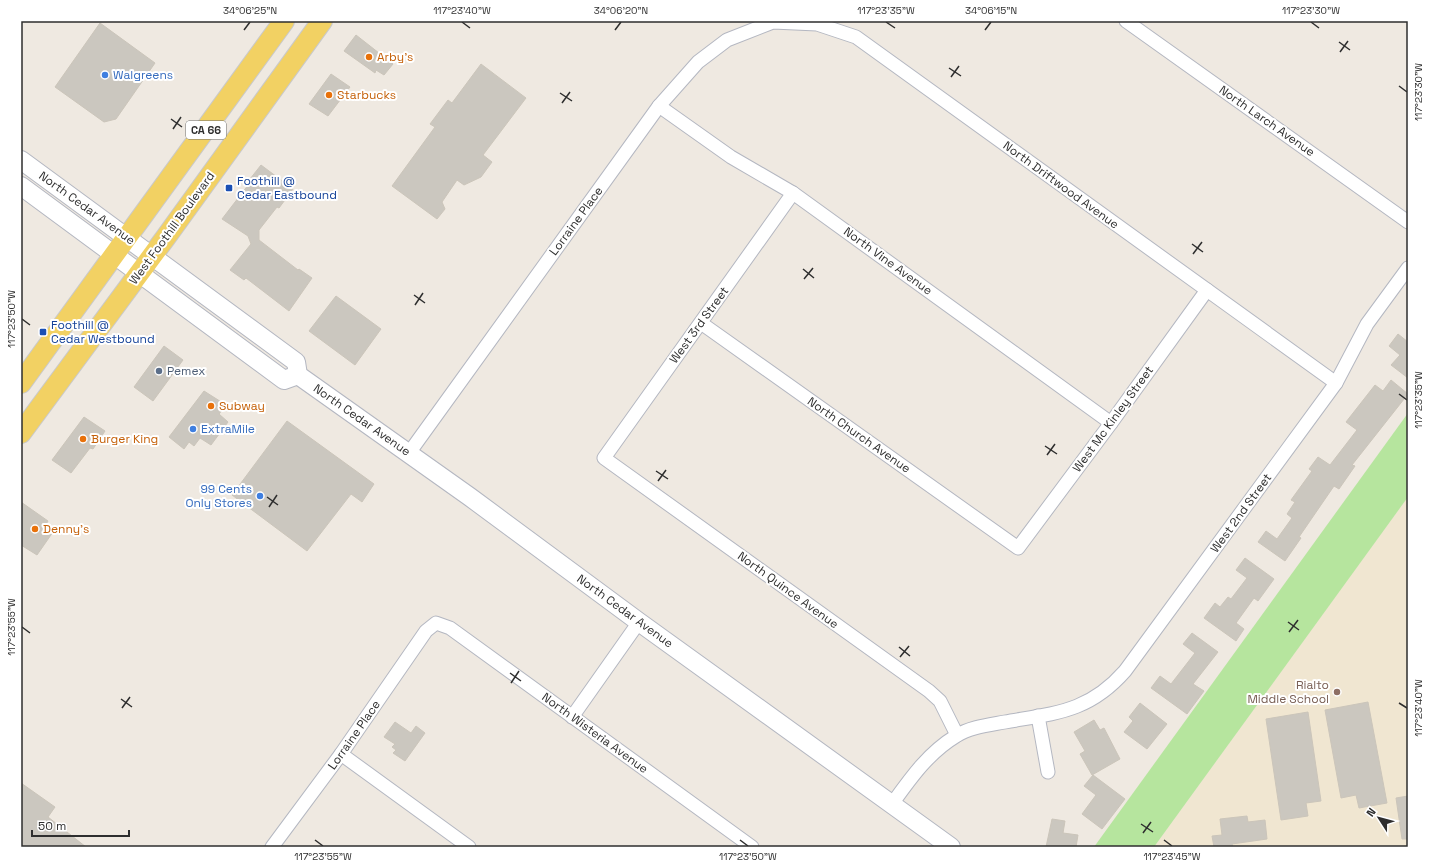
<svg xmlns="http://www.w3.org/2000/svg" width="1429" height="868" viewBox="0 0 1429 868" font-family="'Space Grotesk',sans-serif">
  <rect width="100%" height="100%" fill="#efe9e1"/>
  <path fill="#f0e6d1" d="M1408 497V847H1154L1378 538Z"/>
  <path fill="#b6e59e" d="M1408 413V497L1154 847H1094Z"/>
  <g fill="#cbc7bf" stroke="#cbc5ba">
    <path d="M100 23 155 63 116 119 104 122 55 87Z"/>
    <path d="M356 35 393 64 384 75 376 70 375 73 344 51Z"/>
    <path d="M481 64 526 98 483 155 492 162 481 177 464 185 457 180 442 202 445 209 437 219 392 186 435 127 430 124 448 100 452 103Z"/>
    <path d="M331 74 350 87 328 116 309 104Z"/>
    <path d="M261 165 293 189 279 208 277 207 259 230V240L298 270 299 269 312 278 289 311 246 278 244 280 230 270 251 244 248 236 222 219 252 180 250 179Z"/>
    <path d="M336 296 381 329 355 365 309 331Z"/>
    <path d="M1398 334 1408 342V378L1391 365 1400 355 1389 346Z"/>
    <path d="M164 346 183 360 153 401 134 387Z"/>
    <path d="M1391 380 1408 394 1352 465 1355 466 1339 489 1334 486 1299 537 1301 538 1285 561 1258 542 1266 531 1277 539 1292 518 1287 514 1295 502 1291 500 1312 471 1309 469 1318 457 1330 465 1357 430 1346 422 1375 385 1383 391Z"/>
    <path d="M204 391 226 405 219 414 228 422 211 445 200 438 194 446 189 442 184 449 169 437Z"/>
    <path d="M84 417 105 431 93 449 90 448 71 473 52 460Z"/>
    <path d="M287 421 374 484 362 502 351 494 307 551 232 495Z"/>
    <path d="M21 502 48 521 45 526 53 532 37 555 21 545Z"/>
    <path d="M1245 558 1274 579 1258 601 1254 598 1236 623 1244 629 1236 641 1204 618 1215 603 1220 607 1228 597 1231 599 1247 578 1236 570Z"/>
    <path d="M1192 633 1218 652 1193 684 1204 691 1187 714 1151 688 1160 676 1171 684 1195 653 1183 644Z"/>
    <path d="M1368 702 1387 803 1359 808 1356 795 1341 798 1325 710Z"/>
    <path d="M1140 703 1167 724 1147 749 1124 732 1133 721 1129 717Z"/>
    <path d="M1308 712 1321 801 1306 803 1308 816 1281 820 1266 719Z"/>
    <path d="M1094 720 1100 730 1104 728 1120 759 1092 775 1080 754 1085 751 1074 732Z"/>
    <path d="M395 722 411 733 416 726 425 733 405 761 393 753 396 750 392 747 395 744 384 737Z"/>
    <path d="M1093 775 1125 799 1102 829 1082 814 1096 795 1084 786Z"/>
    <path d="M21 783 55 807 48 817 86 847H21Z"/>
    <path d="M1408 796V839H1402L1396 798Z"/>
    <path d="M1247 816 1248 822 1265 820 1267 839 1232 844 1233 847H1214L1212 836 1222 835 1220 819Z"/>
    <path d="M1052 819 1065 821 1063 833 1078 835 1076 847H1046Z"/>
  </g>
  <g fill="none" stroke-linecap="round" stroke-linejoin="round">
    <defs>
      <g id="minor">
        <path d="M1126 21 1408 222"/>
        <path d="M659 106 731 157 793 193 1111 423"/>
        <path d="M793 193 604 458 929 691 940 701 957 735"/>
        <path d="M701 323 1018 548 1111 423 1207 290"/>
        <path d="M409 453 659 106 698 62 727 40 773 22 817 24 856 37 1336 383"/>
        <path d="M1038 716 1048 772"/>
        <path d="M572 717 639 622"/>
        <path d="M341 754 469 847"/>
        <path d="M892 804C910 779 928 753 956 736 970 727 989 725 1005 722 1056 713 1089 712 1125 671L1336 383 1367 324 1408 268"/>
        <path d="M272 847 341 754 426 631 436 623 450 628 752 847"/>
      </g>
      <g id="secondary">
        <path d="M21 160 296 362 298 375 470 497 639 622 951 847"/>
        <path d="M21 186 284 380 298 375"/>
      </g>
      <g id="primary">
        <path d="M21 383 284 21"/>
        <path d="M21 433 166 237 322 21"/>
      </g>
    </defs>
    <use href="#minor" stroke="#b4b7c1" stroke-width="15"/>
    <use href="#secondary" stroke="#b4b7c1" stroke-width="20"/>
    <use href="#primary" stroke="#c9c9c9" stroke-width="22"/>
    <use href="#minor" stroke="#fff" stroke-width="13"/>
    <use href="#secondary" stroke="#fff" stroke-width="18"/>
    <use href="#primary" stroke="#f2d163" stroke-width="20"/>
  </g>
  <path fill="none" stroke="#2e2e2e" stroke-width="1.5" d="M462 22 470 28M886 22 895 28M1311 22 1319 28M244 30 250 22M615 30 621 22M985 30 991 22M1339 42 1350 50M1340 52 1348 41M949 68 961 76M951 77 959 66M1399 86 1407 92M560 93 572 101M562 103 570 92M171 119 182 127M173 129 181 117M1192 244 1203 252M1193 254 1202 242M803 269 814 278M804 279 813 268M414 295 425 303M415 305 423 293M22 319 30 325M1399 394 1407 400M1045 446 1057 454M1047 455 1055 444M656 471 668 479M658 481 666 470M267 497 278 505M269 507 277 495M1288 622 1299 630M22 627 30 633M1289 632 1298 620M899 647 910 656M900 657 909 646M510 673 521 681M511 683 519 671M121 699 132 707M1399 703 1407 708M122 708 130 697M1141 824 1153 832M1143 833 1151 822M315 840 323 846M740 840 748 846M1164 840 1172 846"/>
  <g fill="#e8710a" stroke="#fff" stroke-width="1.5">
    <circle cx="369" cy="57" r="4"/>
    <circle cx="329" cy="95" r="4"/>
    <circle cx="211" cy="406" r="4"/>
    <circle cx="83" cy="439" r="4"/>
    <circle cx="35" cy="529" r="4"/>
  </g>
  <g fill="#3f7fe0" stroke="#fff" stroke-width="1.5">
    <circle cx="105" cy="75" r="4"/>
    <circle cx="193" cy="429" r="4"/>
    <circle cx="260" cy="496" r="4"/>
  </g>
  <g fill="#1a4fb4" stroke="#fff" stroke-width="1.5">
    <rect x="225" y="184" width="8" height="8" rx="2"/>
    <rect x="39" y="328" width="8" height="8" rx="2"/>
  </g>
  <circle fill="#5c6f8a" stroke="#fff" stroke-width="1.5" cx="159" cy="371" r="4"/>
  <circle fill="#8d6e63" stroke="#fff" stroke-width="1.5" cx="1337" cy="692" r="4"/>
  <g text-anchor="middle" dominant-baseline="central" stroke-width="4" stroke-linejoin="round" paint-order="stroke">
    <rect fill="#fff" stroke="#6d6d6d" stroke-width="1" x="186" y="121" width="40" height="18" rx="3"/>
    <g font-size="11" font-weight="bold" fill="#2e2e2e">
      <text x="206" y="130">CA 66</text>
    </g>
    <g font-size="12" fill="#c56008" stroke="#fff" text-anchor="start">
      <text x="377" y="57">Arby's</text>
      <text x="337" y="95">Starbucks</text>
      <text x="219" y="406">Subway</text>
      <text x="91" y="439">Burger King</text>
      <text x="43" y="529">Denny's</text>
    </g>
    <g font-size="12" fill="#366cbe" stroke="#fff" text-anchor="start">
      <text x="113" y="75">Walgreens</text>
      <text x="201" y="429">ExtraMile</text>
      <text x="252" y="489" text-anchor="end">99 Cents<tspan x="252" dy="14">Only Stores</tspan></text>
    </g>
    <g font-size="12" fill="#2e2e2e" stroke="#fff">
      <text transform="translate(1267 121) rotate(35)">North Larch Avenue</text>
      <text transform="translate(1061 185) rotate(36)">North Driftwood Avenue</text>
      <text transform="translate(87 208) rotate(36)">North Cedar Avenue</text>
      <text transform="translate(576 221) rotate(-54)">Lorraine Place</text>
      <text transform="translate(172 228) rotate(-54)">West Foothill Boulevard</text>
      <text transform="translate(888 261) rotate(36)">North Vine Avenue</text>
      <text transform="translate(699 325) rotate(-54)">West 3rd Street</text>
      <text transform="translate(1113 419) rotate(-54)">West Mc Kinley Street</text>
      <text transform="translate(362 420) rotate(35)">North Cedar Avenue</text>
      <text transform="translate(859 435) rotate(35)">North Church Avenue</text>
      <text transform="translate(1241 513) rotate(-54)">West 2nd Street</text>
      <text transform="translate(788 590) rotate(36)">North Quince Avenue</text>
      <text transform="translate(625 611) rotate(36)">North Cedar Avenue</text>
      <text transform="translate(595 733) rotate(36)">North Wisteria Avenue</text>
      <text transform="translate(354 735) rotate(-55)">Lorraine Place</text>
    </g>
    <g font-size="12" fill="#164399" stroke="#fff" text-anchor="start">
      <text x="237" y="181">Foothill @<tspan x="237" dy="14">Cedar Eastbound</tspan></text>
      <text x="51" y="325">Foothill @<tspan x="51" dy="14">Cedar Westbound</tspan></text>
    </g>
    <g font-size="12" fill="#4e5e75" stroke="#fff" text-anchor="start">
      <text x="167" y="371">Pemex</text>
    </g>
    <g font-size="12" fill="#785e54" stroke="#fff" text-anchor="end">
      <text x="1329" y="685">Rialto<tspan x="1329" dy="14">Middle School</tspan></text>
    </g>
  </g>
  <rect width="1429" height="868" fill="none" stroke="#ffffff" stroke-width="44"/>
  <g transform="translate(1379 818) rotate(306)" stroke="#ffffff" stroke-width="3" paint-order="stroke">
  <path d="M0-3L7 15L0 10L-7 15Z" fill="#2e2e2e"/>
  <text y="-6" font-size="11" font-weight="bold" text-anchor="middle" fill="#2e2e2e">N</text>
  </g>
  <path d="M32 830v6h97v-6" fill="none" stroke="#2e2e2e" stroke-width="2"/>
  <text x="38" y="830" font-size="12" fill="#2e2e2e" stroke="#ffffff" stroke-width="3" paint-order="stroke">50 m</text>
  <rect x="22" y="22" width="1385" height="824" fill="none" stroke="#2e2e2e" stroke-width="1.5"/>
  <g font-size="10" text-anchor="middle" fill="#2e2e2e">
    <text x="250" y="14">34°06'25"N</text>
    <text x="462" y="14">117°23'40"W</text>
    <text x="621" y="14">34°06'20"N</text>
    <text x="886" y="14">117°23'35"W</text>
    <text x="991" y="14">34°06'15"N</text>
    <text x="1311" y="14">117°23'30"W</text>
    <text transform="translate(1418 92) rotate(-90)" y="4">117°23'30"W</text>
    <text transform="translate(11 319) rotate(-90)" y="4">117°23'50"W</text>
    <text transform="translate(1418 400) rotate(-90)" y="4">117°23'35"W</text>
    <text transform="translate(11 627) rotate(-90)" y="4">117°23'55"W</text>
    <text transform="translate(1418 708) rotate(-90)" y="4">117°23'40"W</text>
    <text x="323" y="860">117°23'55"W</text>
    <text x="748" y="860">117°23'50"W</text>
    <text x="1172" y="860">117°23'45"W</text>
  </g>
</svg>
